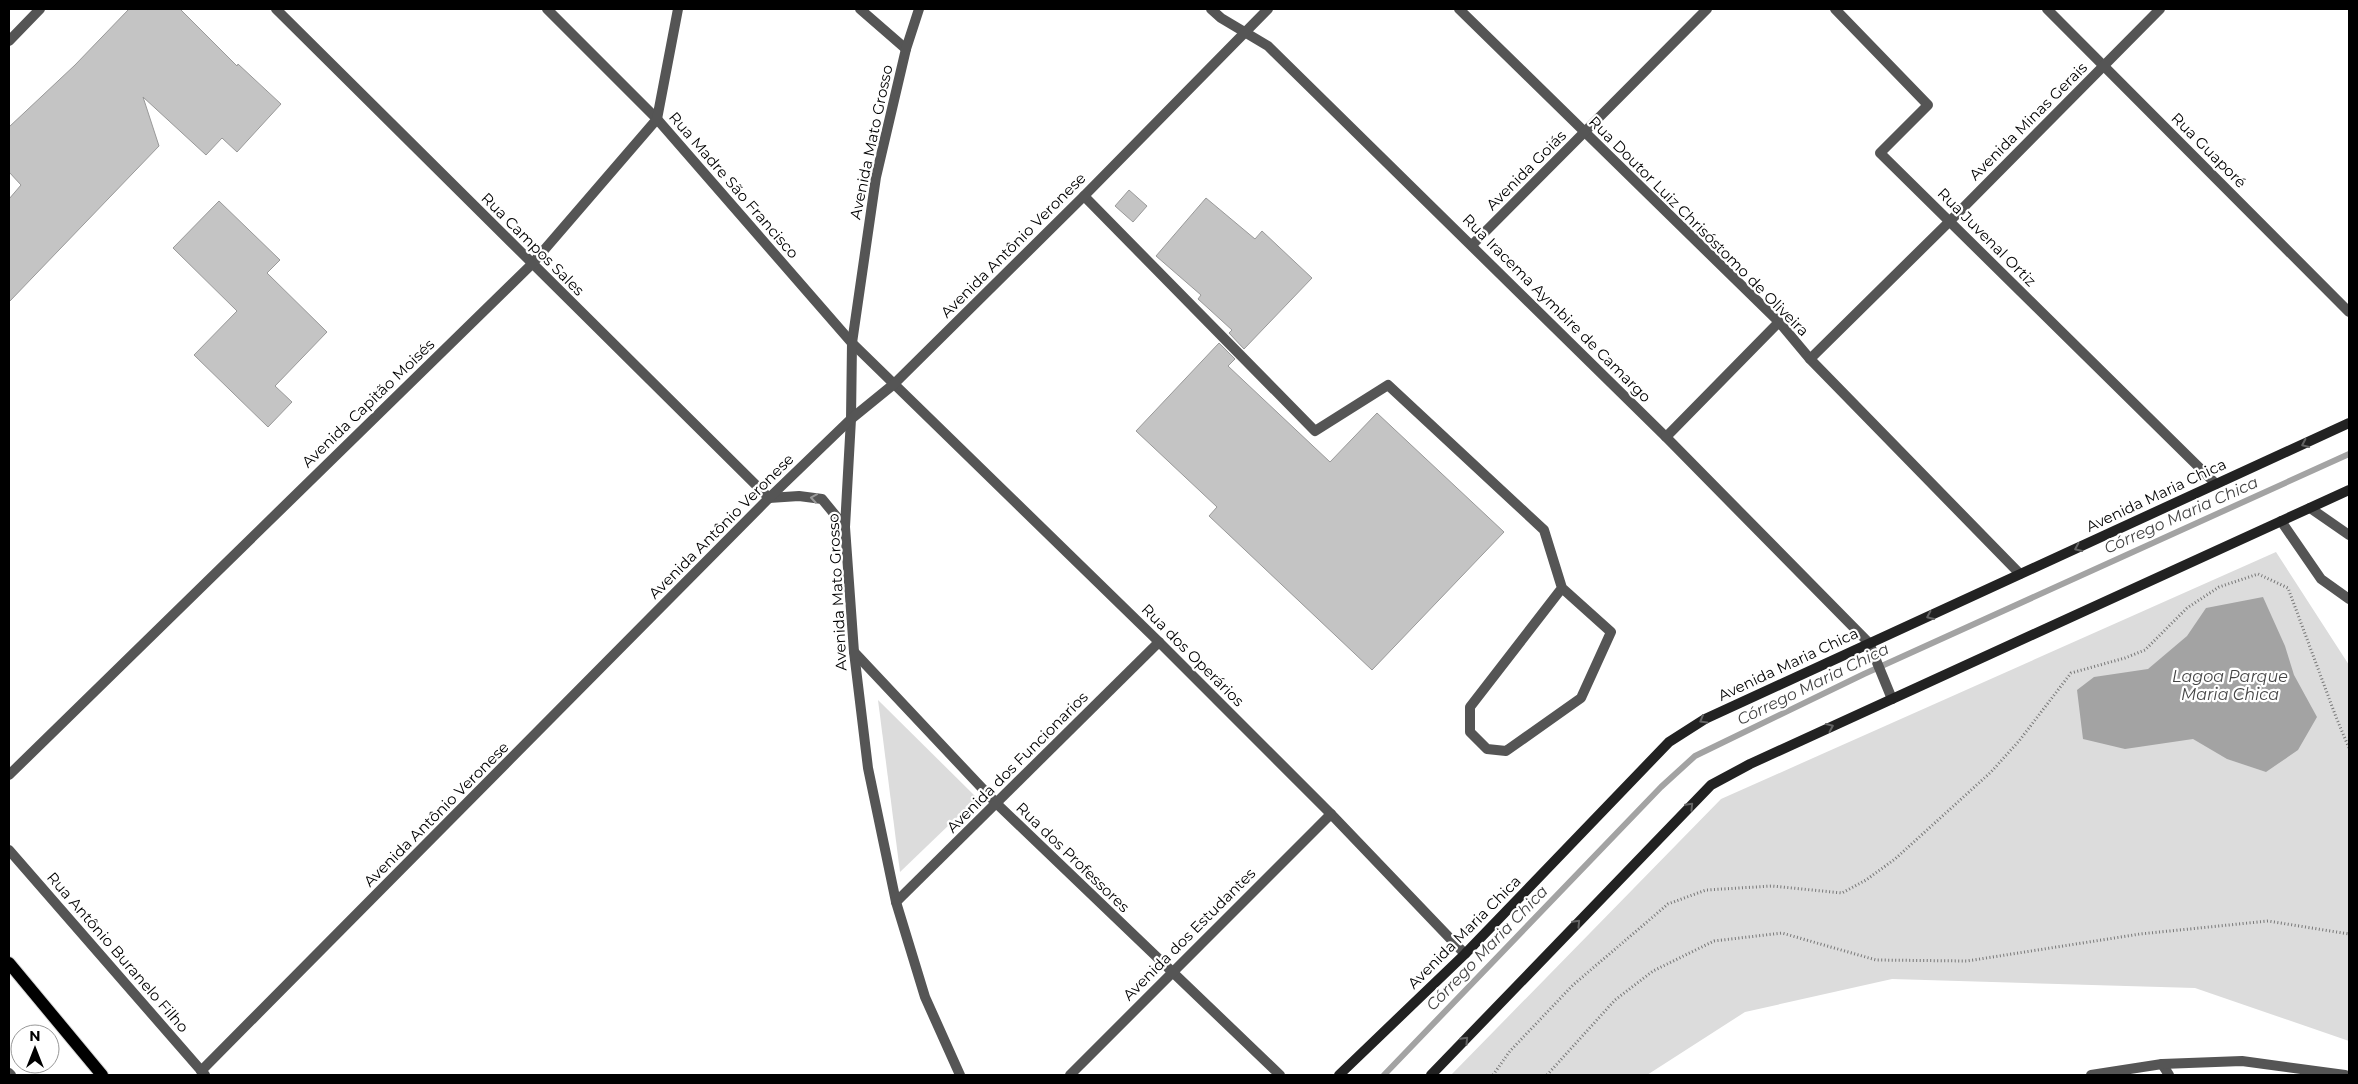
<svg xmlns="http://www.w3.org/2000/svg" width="2358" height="1084" viewBox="0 0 2358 1084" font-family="Montserrat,sans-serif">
  <rect width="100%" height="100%" fill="#fff"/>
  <g fill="#dcdcdc">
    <path d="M2276 552 2349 665V1041L2195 988 1892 979 1745 1012 1647 1075H1451L1721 799Z"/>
    <path d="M878 700 977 798 900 872Z"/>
  </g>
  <path fill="#a3a3a3" d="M2263 597 2285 646 2294 675 2317 717 2298 750 2266 772 2227 759 2193 739 2125 749 2083 739 2077 690 2094 677 2148 669 2187 636 2206 608Z"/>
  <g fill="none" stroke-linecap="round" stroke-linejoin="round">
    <path stroke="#a3a3a3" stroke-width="6" d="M1384 1075 1661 787 1695 756 1864 674 2349 454"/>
  </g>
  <g fill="#c4c4c4" stroke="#999">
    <path d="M129 9H180L237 66 238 64 281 104 237 152 222 138 206 155 143 97 159 146 9 302V199L21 185 9 172V127L75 65Z"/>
    <path d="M1129 190 1147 206 1133 222 1115 206Z"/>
    <path d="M1206 198 1255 239 1262 231 1312 278 1244 349 1229 333 1232 330 1198 299 1201 295 1156 256Z"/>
    <path d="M219 201 280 260 267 273 327 332 275 386 292 402 268 427 194 355 237 311 173 248Z"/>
    <path d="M1219 343 1235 359 1228 366 1330 462 1377 413 1504 532 1372 670 1209 516 1217 507 1136 431Z"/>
  </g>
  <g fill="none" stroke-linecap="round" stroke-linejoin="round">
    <defs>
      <path id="primary" d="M9 963 102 1075"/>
    </defs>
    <use href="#primary" stroke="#dbdbdb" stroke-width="14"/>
    <g stroke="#777" stroke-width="3" stroke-dasharray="1 2.5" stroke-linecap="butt">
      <path d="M1493 1075 1510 1051 1573 985 1668 904 1706 890 1772 886 1842 893 1866 880 1895 859 1991 772 2019 741 2071 673 2125 658 2145 650 2187 608 2219 587 2258 574 2288 588 2336 717 2349 748"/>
      <path d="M1547 1075 1615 1000 1653 971 1714 941 1782 933 1876 960 1967 961 2140 934 2268 921 2349 934"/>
    </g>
    <g stroke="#555" stroke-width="10">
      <path d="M1084 196 1315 431 1388 385 1544 530 1562 588 1470 707V732L1487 749 1506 751 1581 698 1611 632 1562 588"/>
      <path d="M2310 508 2349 535"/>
      <path d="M2281 521 2321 579 2349 599"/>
    </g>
    <g stroke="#555" stroke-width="10">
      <path d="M276 9 769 498"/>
      <path d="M547 9 657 119 852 343 1159 642 1331 814 1465 954"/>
      <path d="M860 9 906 49"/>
      <path d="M1211 9 1221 18 1268 46 1666 437 1869 643 1892 699"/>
      <path d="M1459 9 1779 322 1810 359 2020 574"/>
      <path d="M1835 9 1928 105 1880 153 2216 484"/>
      <path d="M2047 9 2349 312"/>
      <path d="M9 41 40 9"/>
      <path d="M1472 245 1707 9"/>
      <path d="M1810 359 1950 221 2160 9"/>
      <path d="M1666 437 1779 322"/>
      <path d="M854 652 997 804 1280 1075"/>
      <path d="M9 775 532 264 657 119 678 9"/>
      <path d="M896 902 1159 642"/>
      <path d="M2162 1064 2169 1075"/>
      <path d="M9 1073 11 1075"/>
      <path d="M1070 1075 1331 814"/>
      <path d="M2091 1075 2162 1064 2242 1061 2345 1075"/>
    </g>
    <g stroke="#555" stroke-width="10">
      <path d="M919 9 906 49 876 177 852 343 851 419 845 527 854 652 868 768 896 902 925 997 960 1075"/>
      <path d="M769 498 799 496 822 499 845 527"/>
      <path d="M9 850 205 1075"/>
      <path d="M201 1071 769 498 851 419 894 384 1084 196 1268 9"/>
    </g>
    <g stroke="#222" stroke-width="10">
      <path d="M1339 1075 1465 954 1669 742 1705 719 2349 423"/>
      <path d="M1431 1075 1711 785 1750 764 2349 490"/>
    </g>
    <use href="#primary" stroke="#000" stroke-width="12"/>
  </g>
  <defs><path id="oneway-chevron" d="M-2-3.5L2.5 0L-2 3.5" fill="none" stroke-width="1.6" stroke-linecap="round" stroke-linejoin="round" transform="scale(1.25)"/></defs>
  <g stroke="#646464">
    <use href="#oneway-chevron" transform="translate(2305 444) rotate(155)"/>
    <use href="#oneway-chevron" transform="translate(2078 548) rotate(155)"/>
    <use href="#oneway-chevron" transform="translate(1930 616) rotate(155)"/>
    <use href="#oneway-chevron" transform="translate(1703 720) rotate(150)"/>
    <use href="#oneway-chevron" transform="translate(1830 727) rotate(-24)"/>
    <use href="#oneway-chevron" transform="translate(1690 806) rotate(-46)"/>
    <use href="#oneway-chevron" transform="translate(1577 923) rotate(-46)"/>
    <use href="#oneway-chevron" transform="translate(1465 1040) rotate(-46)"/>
  </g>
  <use stroke="#999" href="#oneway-chevron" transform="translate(814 498) rotate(-171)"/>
  <g text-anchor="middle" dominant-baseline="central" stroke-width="4.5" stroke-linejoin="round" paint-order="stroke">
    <g font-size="15" fill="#000" stroke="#fff">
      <text transform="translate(2028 121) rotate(-45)">Avenida Minas Gerais</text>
      <text transform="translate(871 142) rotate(-78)">Avenida Mato Grosso</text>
      <text transform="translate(2209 150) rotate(45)">Rua Guaporé</text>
      <text transform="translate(1526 170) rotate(-45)">Avenida Goiás</text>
      <text transform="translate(734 185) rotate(49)">Rua Madre São Francisco</text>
      <text transform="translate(1699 226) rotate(45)">Rua Doutor Luiz Chrisóstomo de Oliveira</text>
      <text transform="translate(1987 237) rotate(45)">Rua Juvenal Ortiz</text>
      <text transform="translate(533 244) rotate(45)">Rua Campos Sales</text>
      <text transform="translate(1013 245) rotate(-45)">Avenida Antônio Veronese</text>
      <text transform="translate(1557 308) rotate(45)">Rua Iracema Aymbire de Camargo</text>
      <text transform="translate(368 403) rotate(-44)">Avenida Capitão Moisés</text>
      <text transform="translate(2156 495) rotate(-25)">Avenida Maria Chica</text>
      <text transform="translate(721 526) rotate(-45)">Avenida Antônio Veronese</text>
      <text transform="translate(837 592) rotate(-93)">Avenida Mato Grosso</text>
      <text transform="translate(1193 655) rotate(45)">Rua dos Operários</text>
      <text transform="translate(1788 664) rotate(-25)">Avenida Maria Chica</text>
      <text transform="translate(1017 762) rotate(-45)">Avenida dos Funcionarios</text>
      <text transform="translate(436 814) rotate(-45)">Avenida Antônio Veronese</text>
      <text transform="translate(1073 857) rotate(44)">Rua dos Professores</text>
      <text transform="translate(1464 932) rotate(-45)">Avenida Maria Chica</text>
      <text transform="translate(1189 934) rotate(-45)">Avenida dos Estudantes</text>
      <text transform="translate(118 952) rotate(49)">Rua Antônio Buranelo Filho</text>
    </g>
    <g font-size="16" font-style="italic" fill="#444" stroke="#fff">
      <text transform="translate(2181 515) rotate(-24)">Córrego Maria Chica</text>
      <text x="2230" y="676">Lagoa Parque<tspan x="2230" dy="18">Maria Chica</tspan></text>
      <text transform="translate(1813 684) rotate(-26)">Córrego Maria Chica</text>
      <text transform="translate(1487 948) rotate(-46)">Córrego Maria Chica</text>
    </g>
  </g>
  <rect width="2358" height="1084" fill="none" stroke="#000000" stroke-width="20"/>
  <g transform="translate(35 1049)"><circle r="24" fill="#ffffff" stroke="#999999"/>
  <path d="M0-4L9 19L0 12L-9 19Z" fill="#000000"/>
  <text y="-8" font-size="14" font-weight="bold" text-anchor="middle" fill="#000000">N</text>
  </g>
</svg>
